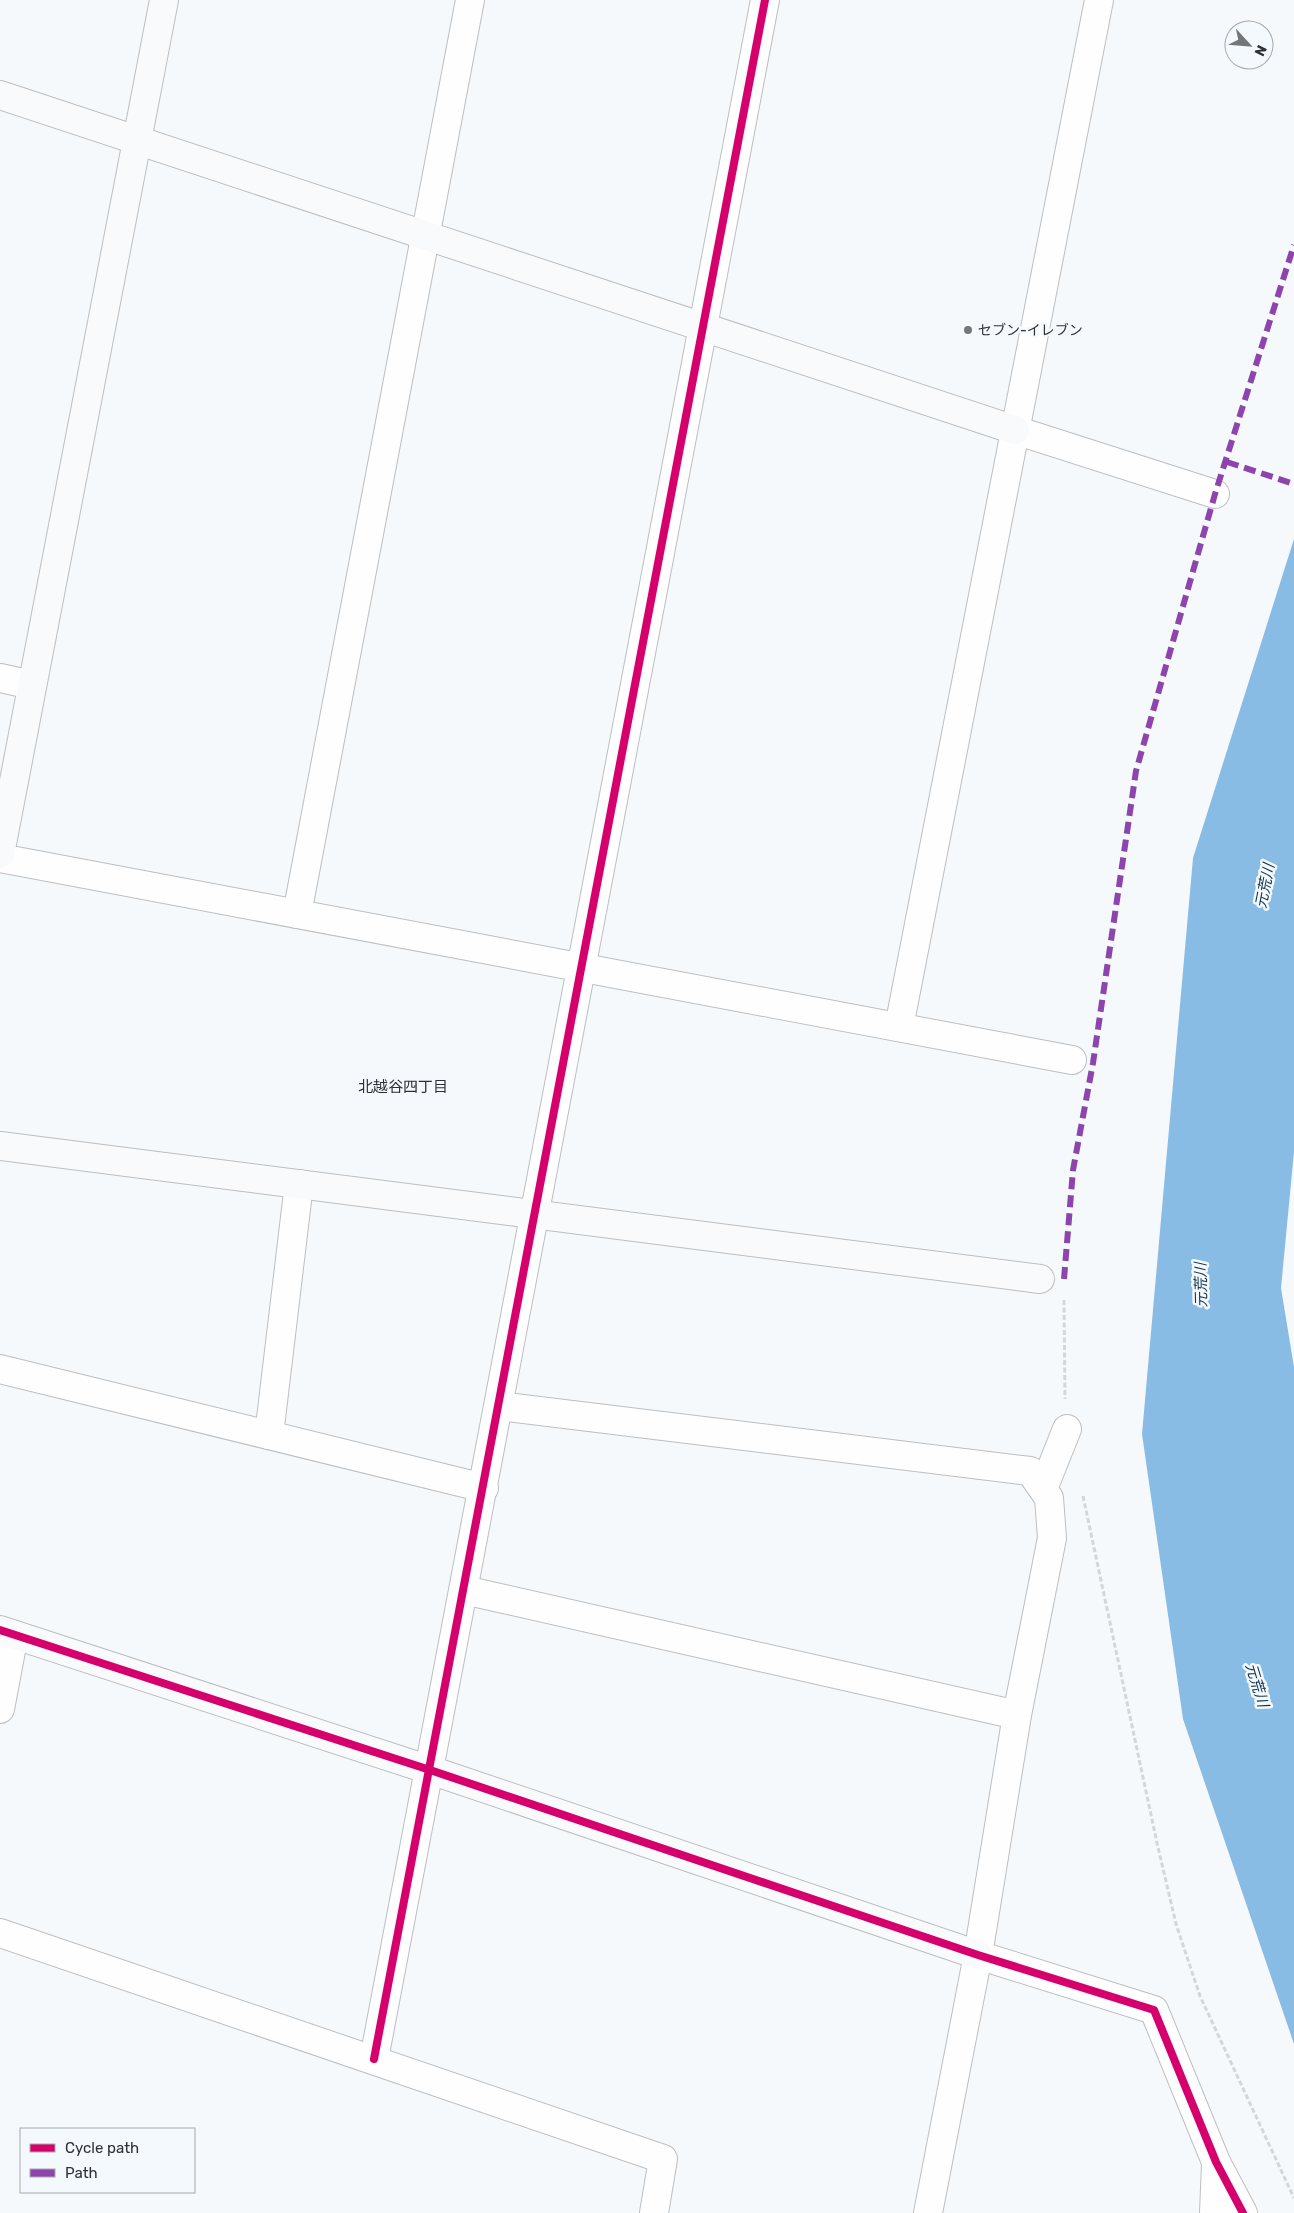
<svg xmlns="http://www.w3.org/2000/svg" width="1294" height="2213" viewBox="0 0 1294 2213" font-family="Rubik,'Noto Sans JP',sans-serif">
  <rect width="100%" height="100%" fill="#f6f9fb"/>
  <path fill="#89bce5" d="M1294 539V1152L1281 1288 1294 1367V2044L1183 1719 1142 1434 1193 858Z"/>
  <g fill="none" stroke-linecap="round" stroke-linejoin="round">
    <defs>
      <g id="street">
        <path d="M1015 430 1215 494"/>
        <path d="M0 678 32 685"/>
        <path d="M0 858 1072 1060"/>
        <path d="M297 914 470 0"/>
        <path d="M899 1027 1099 0"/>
        <path d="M0 1369 484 1488"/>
        <path d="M499 1406 1030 1471 1049 1498 1052 1538 1017 1715 978 1955 928 2213"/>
        <path d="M269 1435 299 1184"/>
        <path d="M1043 1489 1067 1429"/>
        <path d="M464 1590 1017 1715"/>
        <path d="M0 1709 14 1635"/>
        <path d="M0 1933 663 2159 654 2213"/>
        <path d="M978 1955 1154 2010 1216 2162 1243 2213"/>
        <path d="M374 2059 765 0"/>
        <path d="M1214 2213 1216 2164"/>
      </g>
      <g id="secondary">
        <path d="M0 95 1015 430"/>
        <path d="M0 854 164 0"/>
        <path d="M0 1146 1040 1279"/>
        <path d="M0 1630 430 1770 978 1955"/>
      </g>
    </defs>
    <use href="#street" stroke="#bcbec0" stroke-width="30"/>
    <use href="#secondary" stroke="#bcbec0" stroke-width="30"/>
    <g stroke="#d5d6d7" stroke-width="3" stroke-dasharray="5 2.5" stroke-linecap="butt">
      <path d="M1064 1300 1065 1399"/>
      <path d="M1083 1496 1157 1843 1176 1924 1200 1996 1294 2198"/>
    </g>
    <use href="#street" stroke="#fefefe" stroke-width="28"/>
    <use href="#secondary" stroke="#f9fafb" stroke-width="28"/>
    <g stroke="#8e44ad" stroke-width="6" stroke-dasharray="12 6" stroke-linecap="butt">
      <path d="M1227 462 1294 484"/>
      <path d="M1064 1279 1073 1170 1093 1063 1136 771 1215 494 1294 245"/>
    </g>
    <defs>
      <g id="cycleway">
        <path d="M0 1630 430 1770 978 1955 1154 2010 1216 2162 1243 2213"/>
        <path d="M374 2059 765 0"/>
      </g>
    </defs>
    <use href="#cycleway" stroke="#f4f9fd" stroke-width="11"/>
    <use href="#cycleway" stroke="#d6006c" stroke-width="8"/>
  </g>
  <circle fill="#747678" stroke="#f4f9fd" stroke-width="2" cx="968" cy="330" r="5"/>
  <g text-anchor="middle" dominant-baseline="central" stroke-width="5" stroke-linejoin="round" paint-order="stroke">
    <g font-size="14" fill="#2e3031" stroke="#f4f9fd" text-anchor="start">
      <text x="978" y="330">セブン-イレブン</text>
    </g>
    <g font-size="15" font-style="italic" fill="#103047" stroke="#f4f9fd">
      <text transform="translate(1265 886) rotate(-79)">元荒川</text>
      <text transform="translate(1201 1285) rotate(-91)">元荒川</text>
      <text transform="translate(1257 1685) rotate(73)">元荒川</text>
    </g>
    <g font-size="15" fill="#2e3031" stroke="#f4f9fd">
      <text x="403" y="1087">北越谷四丁目</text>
    </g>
  </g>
  <rect x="20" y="2128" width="175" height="65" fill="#f4f9fd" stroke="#a5a9ab"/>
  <rect x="30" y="2144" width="25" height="8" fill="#d6006c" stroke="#a5a9ab"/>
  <text x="65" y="2153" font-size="15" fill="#2e3031">Cycle path</text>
  <rect x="30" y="2169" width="25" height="8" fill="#8e44ad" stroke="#a5a9ab"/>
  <text x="65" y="2178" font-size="15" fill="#2e3031">Path</text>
  <g transform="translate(1249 45) rotate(116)"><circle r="24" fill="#f4f9fd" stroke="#a5a9ab"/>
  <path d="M0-4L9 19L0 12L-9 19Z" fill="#747678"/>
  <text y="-8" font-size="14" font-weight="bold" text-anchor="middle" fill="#2e3031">N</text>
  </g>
</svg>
